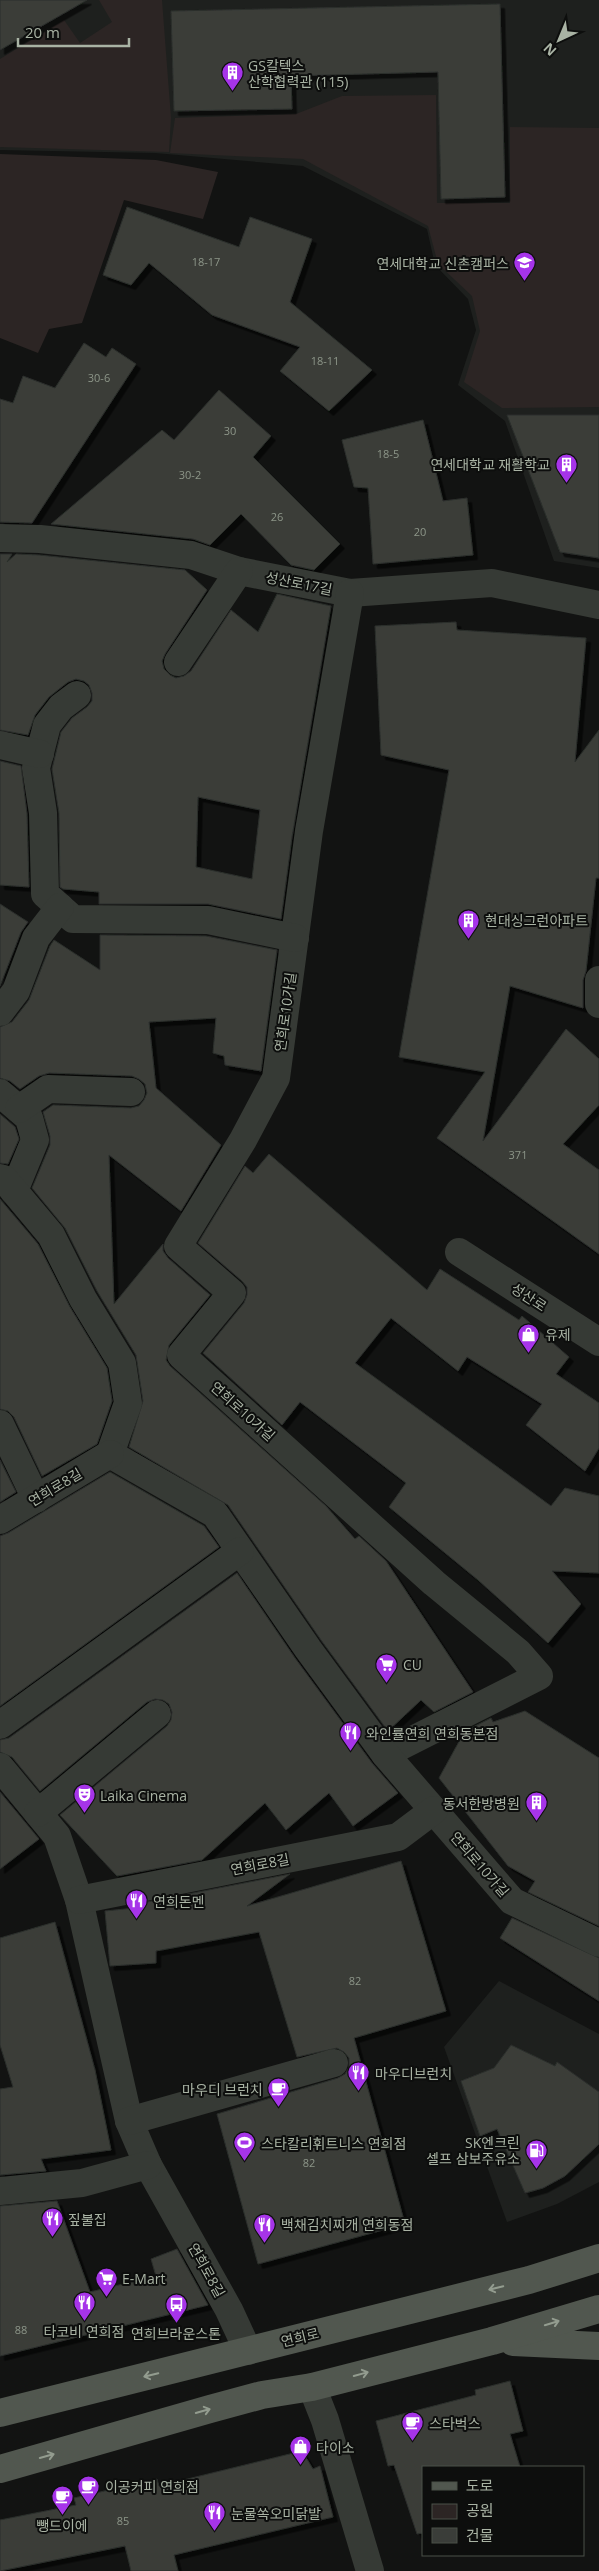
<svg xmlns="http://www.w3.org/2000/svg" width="599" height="2571" viewBox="0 0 599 2571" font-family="'Open Sans','Noto Sans KR',sans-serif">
  <defs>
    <filter id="shadow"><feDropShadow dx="4.5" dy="4.5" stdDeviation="0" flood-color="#0009"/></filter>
  </defs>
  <rect width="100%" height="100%" fill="#121312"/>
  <g fill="#1e201e">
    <path d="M0 0H599V568L554 561 505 421 458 385 476 330 468 299 435 265 427 229 303 166 155 153 0 150Z"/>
    <path d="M499 1981 599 2034V2182L557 2204 507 2222 444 2047Z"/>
  </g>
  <g fill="#2c2524">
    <path d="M99 0H162L171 118 169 152 0 147V59L64 20 80 43 112 22Z"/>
    <path d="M436 95 437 203H510V127L599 128V407L502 408 464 382 480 331 472 296 438 264 428 226 303 159 170 153 175 118 296 114 342 96Z"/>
    <path d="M0 154 156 160 218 172 203 219 124 200 82 323 49 329 38 353 0 338Z"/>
  </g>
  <g fill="#3a3d39" stroke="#2c2f2c" fill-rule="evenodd" filter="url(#shadow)">
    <path d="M0 0H87L0 50Z"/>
    <path d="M500 4 505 197 441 199 438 72 291 76 292 109 174 111 171 11Z"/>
    <path d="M127 207 239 247 250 217 312 239 290 302 372 370 329 411 280 371 300 347 212 315 149 263 131 285 103 275Z"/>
    <path d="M84 343 106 357 112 348 136 364 32 523 0 522V399L13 403 23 376 55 388Z"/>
    <path d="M219 390 271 436 253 457 340 544 314 570 291 565 241 514 210 545 193 539 51 524 162 430 174 440Z"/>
    <path d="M507 415H599V558L560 552Z"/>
    <path d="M423 420 443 501 467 498 473 555 373 564 368 488 354 487 342 440Z"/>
    <path d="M0 554H12L7 562 16 554 39 555 185 570 207 590 165 654 162 661 164 669 170 675 176 678 184 676 191 671 231 610 258 632 277 594 331 606 292 837 281 919 208 904H99V892L63 889 60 887 59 813 52 769 61 732 72 718 87 707 92 701V693L89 685 84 681 76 679 68 682 49 697 35 715 28 735 0 730ZM198 797 260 810 252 879 196 867Z"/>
    <path d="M456 622 457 630 586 638 575 762 599 730V878H596L586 971 583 980V1008L510 986 483 1141 566 1029 599 1059V1105L563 1144 599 1170V1254L437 1138 485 1072 399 1057 449 770 381 755 375 626Z"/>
    <path d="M0 761 21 766 27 814 29 887 0 885Z"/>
    <path d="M0 904 28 922 21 932 0 986Z"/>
    <path d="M100 935 206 936 277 950 261 1071 225 1065 224 1056 213 1053 216 1018 149 1022 156 1088 221 1145 181 1211 109 1155 114 1304 163 1244V1251L168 1258 210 1295 169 1345 166 1360 170 1366 326 1506 355 1539 359 1536 386 1561 473 1692 434 1712 421 1700 388 1731 321 1640 228 1505 129 1447 143 1401 136 1355 97 1291 65 1228 32 1188 50 1145V1136L43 1112 53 1105 131 1108 139 1106 144 1100 147 1093 145 1084 139 1079 132 1076 49 1073 39 1076 20 1089 10 1081 0 1078V1027L12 1022 29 1000 50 946 54 940 100 970Z"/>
    <path d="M0 1114 15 1127 19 1139 8 1164 0 1163Z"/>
    <path d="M269 1154 427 1290 440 1269 519 1320 522 1316 569 1357 556 1374 599 1403V1448L585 1471 526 1425 542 1404 467 1357 458 1371 391 1318 355 1363 551 1506 565 1488 599 1496V1573L552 1571 581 1604 548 1643 478 1580 389 1507 406 1483 300 1402 282 1425 203 1353 244 1303 247 1295V1287L242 1281 198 1243 245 1166 253 1173Z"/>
    <path d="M0 1199 38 1244 70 1307 107 1368 112 1401 97 1444 42 1476 14 1417 8 1411 0 1409Z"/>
    <path d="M0 1460 16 1492 0 1502Z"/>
    <path d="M110 1472 204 1526 219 1547 0 1706V1536L8 1533Z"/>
    <path d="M237 1573 295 1658 372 1763 398 1793 353 1826 329 1793 286 1830 265 1803 202 1860 117 1876 60 1815 167 1726 171 1720 172 1712 169 1704 163 1700 155 1699 147 1702 40 1791 12 1757 0 1752V1740L9 1738Z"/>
    <path d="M525 1711 599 1758V1926L528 1892 535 1881 508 1866 439 1778 461 1738 457 1735 491 1718 493 1722Z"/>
    <path d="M0 1792 39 1839 0 1869Z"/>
    <path d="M401 1861 446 2011 354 2038 405 2224 258 2264 217 2114 338 2078 345 2074 349 2067V2058L344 2052 337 2048 297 2057 259 1932 156 1951V1963L110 1966 105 1911 145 1907 142 1903 290 1874 247 1906Z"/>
    <path d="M512 1918 599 1958V2001L500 1938Z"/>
    <path d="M55 1922 95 2070 111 2150 41 2159 46 2171 0 2175V2089L13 2087 0 2045V1938Z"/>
    <path d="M511 2045 555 2066 557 2062 599 2092V2144L565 2176 543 2188 525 2193 497 2129 480 2136 461 2081 494 2068Z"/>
    <path d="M57 2201 90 2292 156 2276 151 2259 177 2249 208 2305 0 2356V2206Z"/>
    <path d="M510 2381 523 2431 510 2434 520 2467H423V2533L417 2534 394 2465 388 2466 376 2421 476 2395 475 2390Z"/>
    <path d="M302 2451 313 2469 320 2466 333 2517 174 2555 178 2571H131L125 2546 0 2571V2520L76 2505 74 2498 157 2479 159 2486Z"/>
  </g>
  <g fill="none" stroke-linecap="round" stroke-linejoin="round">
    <g stroke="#363a35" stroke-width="28">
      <path d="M0 538 40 539 191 555 239 571 350 593 492 583 599 605"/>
      <path d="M350 593 309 831 276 1078 243 1140 178 1246 232 1293 181 1355 434 1583 518 1652 539 1676 385 1754"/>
      <path d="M178 662 239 571"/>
      <path d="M77 695 61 707 47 725 36 768 43 813 45 894 73 919 208 920 295 938"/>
      <path d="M0 745 40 754"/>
      <path d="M599 980V1004"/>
      <path d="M0 1012 16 991 36 938 60 907"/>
      <path d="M0 1093 29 1118 35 1140 14 1191"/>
      <path d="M19 1109 48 1089 131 1092"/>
      <path d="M0 1178 4 1179 51 1235 83 1299 122 1363 128 1403 110 1454"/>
      <path d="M459 1252 599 1342"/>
      <path d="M0 1424 36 1499"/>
      <path d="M110 1454 215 1514 308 1649 385 1754 512 1901 599 1943"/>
      <path d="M0 1520 110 1454"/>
      <path d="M0 1725 240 1551"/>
      <path d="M0 1767 57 1836 79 1900 129 2121 148 2165 229 2310 248 2351"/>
      <path d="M38 1813 157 1714"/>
      <path d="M79 1900 398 1837 434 1810"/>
      <path d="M129 2121 334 2063"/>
      <path d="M0 2191 82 2183 148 2165"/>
      <path d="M312 2387 325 2420 370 2571"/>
    </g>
    <g stroke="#51574f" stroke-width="28">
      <path d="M513 2342 599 2346"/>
      <path d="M0 2413 529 2280 599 2258"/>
      <path d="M0 2469 210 2409 262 2395 312 2387 492 2341 599 2309"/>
    </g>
  </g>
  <defs><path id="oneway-shaft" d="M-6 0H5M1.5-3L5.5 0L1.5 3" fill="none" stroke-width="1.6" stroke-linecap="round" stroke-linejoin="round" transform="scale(1.25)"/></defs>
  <g stroke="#939c8f">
    <use href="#oneway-shaft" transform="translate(496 2288) rotate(166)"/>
    <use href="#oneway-shaft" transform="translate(552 2323) rotate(-17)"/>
    <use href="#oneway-shaft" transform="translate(361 2374) rotate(-15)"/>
    <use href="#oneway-shaft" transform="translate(151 2375) rotate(166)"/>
    <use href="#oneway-shaft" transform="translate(203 2411) rotate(-16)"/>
    <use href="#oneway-shaft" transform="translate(47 2456) rotate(-16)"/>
  </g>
  <defs>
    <symbol id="building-pin" viewBox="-11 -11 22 30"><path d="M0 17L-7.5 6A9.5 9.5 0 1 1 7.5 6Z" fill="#a634e9" stroke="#0d0e0d"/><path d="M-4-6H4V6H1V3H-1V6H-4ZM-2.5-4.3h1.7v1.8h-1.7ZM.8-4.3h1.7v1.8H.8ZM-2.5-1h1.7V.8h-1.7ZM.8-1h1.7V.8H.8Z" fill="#fff"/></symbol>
    <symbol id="university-pin" viewBox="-11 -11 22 30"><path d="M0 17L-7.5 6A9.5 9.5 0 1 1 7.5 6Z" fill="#a634e9" stroke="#0d0e0d"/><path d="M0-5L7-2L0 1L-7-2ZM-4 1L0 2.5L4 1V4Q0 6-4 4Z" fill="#fff"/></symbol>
    <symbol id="shop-pin" viewBox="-11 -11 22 30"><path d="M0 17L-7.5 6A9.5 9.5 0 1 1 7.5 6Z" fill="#a634e9" stroke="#0d0e0d"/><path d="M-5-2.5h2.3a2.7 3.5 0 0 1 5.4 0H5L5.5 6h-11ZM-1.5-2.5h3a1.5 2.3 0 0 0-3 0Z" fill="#fff"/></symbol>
    <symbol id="supermarket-pin" viewBox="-11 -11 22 30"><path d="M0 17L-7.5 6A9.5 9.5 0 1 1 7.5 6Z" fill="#a634e9" stroke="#0d0e0d"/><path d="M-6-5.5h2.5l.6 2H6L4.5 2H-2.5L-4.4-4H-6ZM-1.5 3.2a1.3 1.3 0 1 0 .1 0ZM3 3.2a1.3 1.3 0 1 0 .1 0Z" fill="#fff"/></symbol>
    <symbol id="restaurant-pin" viewBox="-11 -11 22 30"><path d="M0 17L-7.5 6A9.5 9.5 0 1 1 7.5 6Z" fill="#a634e9" stroke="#0d0e0d"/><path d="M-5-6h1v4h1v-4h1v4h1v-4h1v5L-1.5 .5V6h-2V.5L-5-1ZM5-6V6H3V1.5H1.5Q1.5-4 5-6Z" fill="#fff"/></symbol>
    <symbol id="theatre-pin" viewBox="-11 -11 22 30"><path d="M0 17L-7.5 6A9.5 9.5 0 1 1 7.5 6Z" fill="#a634e9" stroke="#0d0e0d"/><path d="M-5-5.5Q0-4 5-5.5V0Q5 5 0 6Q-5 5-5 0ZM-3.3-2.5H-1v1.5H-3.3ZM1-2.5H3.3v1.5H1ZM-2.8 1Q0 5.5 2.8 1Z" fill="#fff"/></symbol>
    <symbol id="cafe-pin" viewBox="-11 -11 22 30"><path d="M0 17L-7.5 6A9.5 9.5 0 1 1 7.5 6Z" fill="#a634e9" stroke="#0d0e0d"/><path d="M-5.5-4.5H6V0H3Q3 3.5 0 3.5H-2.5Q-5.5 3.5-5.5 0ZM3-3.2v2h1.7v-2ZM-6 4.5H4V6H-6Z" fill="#fff"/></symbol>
    <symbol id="stadium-pin" viewBox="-11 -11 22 30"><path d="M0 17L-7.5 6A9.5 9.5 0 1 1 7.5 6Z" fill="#a634e9" stroke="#0d0e0d"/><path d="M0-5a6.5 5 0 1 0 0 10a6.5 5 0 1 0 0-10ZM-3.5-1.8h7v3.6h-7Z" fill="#fff"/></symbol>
    <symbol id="fuel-pin" viewBox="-11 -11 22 30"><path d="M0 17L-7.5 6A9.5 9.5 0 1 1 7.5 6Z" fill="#a634e9" stroke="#0d0e0d"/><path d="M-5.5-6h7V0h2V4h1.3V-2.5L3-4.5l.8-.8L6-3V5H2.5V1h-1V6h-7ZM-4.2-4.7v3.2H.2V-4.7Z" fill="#fff"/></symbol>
    <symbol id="bus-pin" viewBox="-11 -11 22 30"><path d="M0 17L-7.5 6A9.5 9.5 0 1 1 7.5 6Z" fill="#a634e9" stroke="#0d0e0d"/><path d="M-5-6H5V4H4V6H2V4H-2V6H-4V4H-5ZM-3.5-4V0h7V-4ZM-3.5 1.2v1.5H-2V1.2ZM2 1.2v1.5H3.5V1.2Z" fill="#fff"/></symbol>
  </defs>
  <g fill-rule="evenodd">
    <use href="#building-pin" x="220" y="60" width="25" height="34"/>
    <use href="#university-pin" x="512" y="250" width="25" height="34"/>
    <use href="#building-pin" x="554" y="452" width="25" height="34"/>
    <use href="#building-pin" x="456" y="908" width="25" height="34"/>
    <use href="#shop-pin" x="516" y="1322" width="25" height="34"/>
    <use href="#supermarket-pin" x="374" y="1652" width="25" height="34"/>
    <use href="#restaurant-pin" x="338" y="1720" width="25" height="34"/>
    <use href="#theatre-pin" x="72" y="1782" width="25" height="34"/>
    <use href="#building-pin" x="524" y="1790" width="25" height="34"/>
    <use href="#restaurant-pin" x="124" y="1888" width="25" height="34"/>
    <use href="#restaurant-pin" x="346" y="2060" width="25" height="34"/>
    <use href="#cafe-pin" x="266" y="2076" width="25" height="34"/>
    <use href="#stadium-pin" x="232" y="2130" width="25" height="34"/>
    <use href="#fuel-pin" x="524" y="2138" width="25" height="34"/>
    <use href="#restaurant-pin" x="40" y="2206" width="25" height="34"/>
    <use href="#restaurant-pin" x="252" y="2212" width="25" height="34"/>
    <use href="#supermarket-pin" x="94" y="2266" width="25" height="34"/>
    <use href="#restaurant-pin" x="72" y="2290" width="25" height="34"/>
    <use href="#bus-pin" x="164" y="2292" width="25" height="34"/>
    <use href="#cafe-pin" x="400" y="2410" width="25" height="34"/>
    <use href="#shop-pin" x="288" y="2434" width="25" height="34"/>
    <use href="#cafe-pin" x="76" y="2474" width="25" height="34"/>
    <use href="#cafe-pin" x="50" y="2484" width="25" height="34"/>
    <use href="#restaurant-pin" x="202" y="2500" width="25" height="34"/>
  </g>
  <g text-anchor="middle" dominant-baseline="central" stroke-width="4" stroke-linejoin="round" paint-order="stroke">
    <g font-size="11" fill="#8d9689">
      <text x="206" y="261">18-17</text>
      <text x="325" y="360">18-11</text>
      <text x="99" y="377">30-6</text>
      <text x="230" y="430">30</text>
      <text x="388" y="453">18-5</text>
      <text x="190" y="474">30-2</text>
      <text x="277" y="516">26</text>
      <text x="420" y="531">20</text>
      <text x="518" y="1154">371</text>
      <text x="355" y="1980">82</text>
      <text x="309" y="2162">82</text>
      <text x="21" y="2329">88</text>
      <text x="123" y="2520">85</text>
    </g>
    <g font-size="14" fill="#a9b3a4" stroke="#0d0e0d" text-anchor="start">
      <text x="248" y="65">GS칼텍스<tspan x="248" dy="16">산학협력관 (115)</tspan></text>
      <text x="509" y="263" text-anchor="end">연세대학교 신촌캠퍼스</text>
      <text x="550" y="464" text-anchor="end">연세대학교 재활학교</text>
      <text x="485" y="920">현대싱그런아파트</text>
      <text x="545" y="1334">유제</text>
      <text x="403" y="1664">CU</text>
      <text x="366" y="1733">와인률연희 연희동본점</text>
      <text x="100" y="1795">Laika Cinema</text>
      <text x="520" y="1803" text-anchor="end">동서한방병원</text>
      <text x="153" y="1901">연희돈멘</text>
      <text x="375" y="2073">마우디브런치</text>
      <text x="263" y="2089" text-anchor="end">마우디 브런치</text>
      <text x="520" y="2142" text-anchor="end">SK엔크린<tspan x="520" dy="16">셀프 삼보주유소</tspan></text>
      <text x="261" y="2143">스타칼리휘트니스 연희점</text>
      <text x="68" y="2219">짚불집</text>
      <text x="281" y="2224">백채김치찌개 연희동점</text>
      <text x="122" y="2278">E-Mart</text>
      <text x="84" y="2331" text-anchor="middle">타코비 연희점</text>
      <text x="176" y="2333" text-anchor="middle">연희브라운스톤</text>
      <text x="429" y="2423">스타벅스</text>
      <text x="316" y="2447">다이소</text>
      <text x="105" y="2486">이공커피 연희점</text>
      <text x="231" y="2513">눈물쏙오미닭발</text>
      <text x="62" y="2525" text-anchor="middle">뺑드이에</text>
    </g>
    <g font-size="14" fill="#a9b3a4" stroke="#0d0e0d">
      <text transform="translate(299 583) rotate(11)">성산로17길</text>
      <text transform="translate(285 1012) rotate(-82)">연희로10가길</text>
      <text transform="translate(529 1297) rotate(33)">성산로</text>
      <text transform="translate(243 1411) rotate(42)">연희로10가길</text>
      <text transform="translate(55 1487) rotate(-31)">연희로8길</text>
      <text transform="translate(260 1864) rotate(-11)">연희로8길</text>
      <text transform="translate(480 1864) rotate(49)">연희로10가길</text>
      <text transform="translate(207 2270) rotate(61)">연희로8길</text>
      <text transform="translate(300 2337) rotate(-14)">연희로</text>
    </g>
  </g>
  <rect x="422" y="2466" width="162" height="90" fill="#0d0e0d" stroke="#4b5049"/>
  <rect x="432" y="2482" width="25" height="8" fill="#51574f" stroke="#4b5049"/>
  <text x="466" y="2491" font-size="15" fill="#a9b3a4">도로</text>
  <rect x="432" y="2504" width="25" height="15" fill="#2c2524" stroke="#4b5049"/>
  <text x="466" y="2516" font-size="15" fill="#a9b3a4">공원</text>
  <rect x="432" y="2528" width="25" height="15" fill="#3a3d39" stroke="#4b5049"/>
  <text x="466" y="2541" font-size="15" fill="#a9b3a4">건물</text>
  <g transform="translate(559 40) rotate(224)" stroke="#0d0e0d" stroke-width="4" paint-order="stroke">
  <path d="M0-4L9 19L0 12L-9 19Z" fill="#a9b3a4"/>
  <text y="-8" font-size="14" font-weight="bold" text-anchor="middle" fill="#a9b3a4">N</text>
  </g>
  <path d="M18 38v8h111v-8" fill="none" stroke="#a9b3a4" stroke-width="2.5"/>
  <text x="25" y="38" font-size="15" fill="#a9b3a4" stroke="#0d0e0d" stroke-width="4" paint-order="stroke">20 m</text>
</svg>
